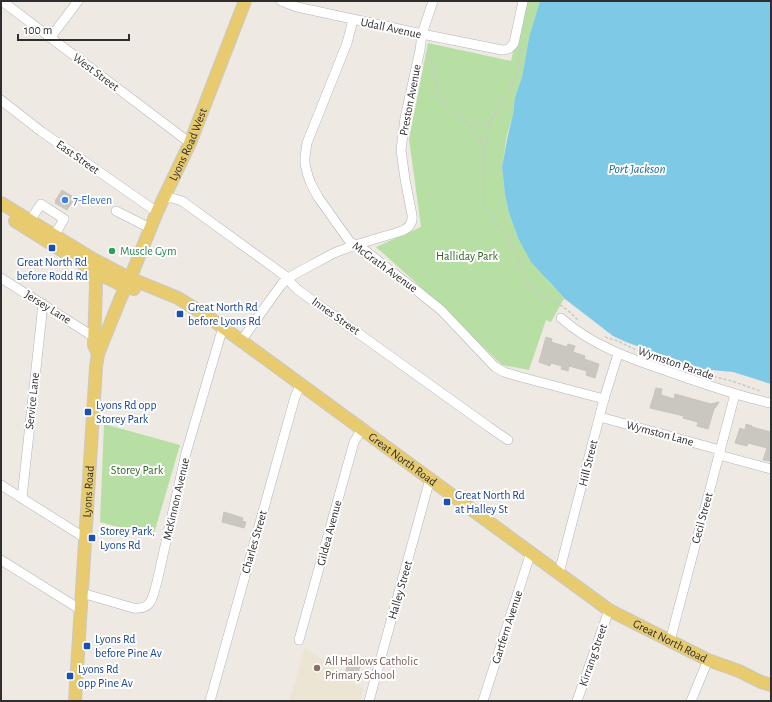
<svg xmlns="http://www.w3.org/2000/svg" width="772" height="702" viewBox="0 0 772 702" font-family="'Alegreya Sans',sans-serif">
  <rect width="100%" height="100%" fill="#eee9e2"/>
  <path fill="#ede5d3" d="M305 648 364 688 360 701H289Z"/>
  <g fill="#b8dfa3">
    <path d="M524 1H540L529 37 522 77 515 97 513 114 507 135 502 167 505 195 509 213 518 238 548 281 565 299 563 300 551 322 546 320 529 370 502 365 423 289 376 247 421 227 409 139 428 43 511 61Z"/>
    <path d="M104 424 180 445 153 537 100 522Z"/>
  </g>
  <path fill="#7ecae6" d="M540 1H771V384L733 372 701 369 626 342 613 336 565 299 531 262 518 238 509 213 505 195 502 167 508 135 513 114 515 97 522 77 529 37Z"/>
  <g fill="#cac7c0" stroke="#cac4bb">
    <path d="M62 190 75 198 67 210 55 203 56 201H55Z"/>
    <path d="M546 337 552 339 551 342 567 347 568 344 575 346 573 352 585 356 584 359 599 364 595 378 586 375 587 371 569 366 568 371 561 369 562 366 551 363 550 366 539 362Z"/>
    <path d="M656 388 662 389 661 395 674 399 675 394 711 404 719 402 716 407 714 409 708 429 697 426 698 422 683 418 684 416 650 408Z"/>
    <path d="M746 424 752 426V427L771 432V458L770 461 763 460 767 448 748 443 747 446 735 443 740 428 745 430Z"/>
    <path d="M224 512 243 518 242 521 246 522 244 528 222 522Z"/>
    <path d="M348 663 360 666 357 677 345 674Z"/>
  </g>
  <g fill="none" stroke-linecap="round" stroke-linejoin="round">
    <defs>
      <g id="minor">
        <path d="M2 1 190 143"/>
        <path d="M281 1 297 7 422 34 502 50C509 50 510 48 514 43L523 1"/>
        <path d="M353 20 347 43 307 143 305 157V164L308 176 311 184 318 197 350 242 362 248 391 271 416 290 441 310 495 367 504 372 517 376 604 399"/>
        <path d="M50 38 78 1"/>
        <path d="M1 100 42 132 157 212"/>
        <path d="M163 198H172L182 201 288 278 292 284 298 290 489 427 508 440"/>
        <path d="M116 211 150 228"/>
        <path d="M27 225 41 204 64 219 51 241"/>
        <path d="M1 278 94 337"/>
        <path d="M561 318C596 349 638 361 681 376 711 386 740 397 771 403"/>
        <path d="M241 341 281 285 288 278 306 268 334 253 355 245 402 231C409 228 413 223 412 215L405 179 401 150 405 118 420 50 422 34 433 1"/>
        <path d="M600 417 720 450"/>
        <path d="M719 455 771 469"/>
        <path d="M1 485 85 538"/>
        <path d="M22 498 43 304"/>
        <path d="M1 560 81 610"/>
        <path d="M559 573 604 399 618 354"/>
        <path d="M82 593 133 608C153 610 152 597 157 582L186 453 223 327"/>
        <path d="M299 640 354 442 362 429"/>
        <path d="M670 641 735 394"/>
        <path d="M210 701 295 397 301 384"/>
        <path d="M369 701 430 479"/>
        <path d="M483 701 531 552"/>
        <path d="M577 701 609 610"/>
        <path d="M691 701 708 660"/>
      </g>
      <g id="major">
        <path id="s1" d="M1 203 93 259 129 278 139 282 178 298 210 318 609 610 708 660 739 671 761 682 771 685"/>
        <path d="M15 221 101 275 126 287 134 289"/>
        <path d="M94 271 96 285 94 345 98 354"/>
        <path id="s2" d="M75 701 96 367 98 354 121 297 133 271 157 212 190 143 245 1"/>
      </g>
    </defs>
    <use href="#minor" stroke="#b2b4bd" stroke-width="10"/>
    <use href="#major" stroke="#c9c9c9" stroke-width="14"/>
    <g stroke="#c9c9c9" stroke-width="1.5" stroke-dasharray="3 2" stroke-linecap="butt">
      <path d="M521 48 516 78 489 124 485 148 483 171 484 202 488 213 507 237 516 253 524 279 540 295 562 306 571 313 579 321"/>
      <path d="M426 55 430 58 433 66 438 94 449 108 464 120 470 126 485 148"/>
      <path d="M471 126 489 124"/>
      <path d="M605 337 618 341 642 353"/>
      <path d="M657 358 682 364 707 375 732 381 760 391"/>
    </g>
    <use href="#minor" stroke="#fff" stroke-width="9"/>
    <use href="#major" stroke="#e7cb6e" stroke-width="12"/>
  </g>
  <circle fill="#3f7fe0" stroke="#fff" stroke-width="1.5" cx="65" cy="200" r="4"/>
  <g fill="#1a4fb4" stroke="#fff" stroke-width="1.5">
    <rect x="48" y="244" width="8" height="8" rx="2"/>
    <rect x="176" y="310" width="8" height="8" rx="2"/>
    <rect x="84" y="408" width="8" height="8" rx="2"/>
    <rect x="443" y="498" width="8" height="8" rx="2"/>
    <rect x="88" y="534" width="8" height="8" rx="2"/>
    <rect x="83" y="642" width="8" height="8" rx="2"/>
    <rect x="66" y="672" width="8" height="8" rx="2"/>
  </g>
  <circle fill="#2e9e5b" stroke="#fff" stroke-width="1.5" cx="112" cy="251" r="4"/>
  <circle fill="#8d6e63" stroke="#fff" stroke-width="1.5" cx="317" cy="668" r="4"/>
  <g text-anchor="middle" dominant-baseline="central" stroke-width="4" stroke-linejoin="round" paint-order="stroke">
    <g font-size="12" fill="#2e2e2e" stroke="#fff">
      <text transform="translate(391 28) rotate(12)">Udall Avenue</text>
      <text transform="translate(96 72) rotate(37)">West Street</text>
      <text transform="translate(410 100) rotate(-79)">Preston Avenue</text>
      <text stroke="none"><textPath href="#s2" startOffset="576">Lyons Road West</textPath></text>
      <text transform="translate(78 157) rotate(35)">East Street</text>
      <text transform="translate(385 267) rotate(36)">McGrath Avenue</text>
      <text transform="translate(48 307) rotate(32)">Jersey Lane</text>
      <text transform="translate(336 316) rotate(35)">Innes Street</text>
      <text transform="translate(676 363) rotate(19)">Wymston Parade</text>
      <text transform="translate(32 401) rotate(-84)">Service Lane</text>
      <text transform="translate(660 433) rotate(15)">Wymston Lane</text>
      <text stroke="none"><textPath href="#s1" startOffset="478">Great North Road</textPath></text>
      <text transform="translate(588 463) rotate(-76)">Hill Street</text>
      <text stroke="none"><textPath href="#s2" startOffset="210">Lyons Road</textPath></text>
      <text transform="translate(176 499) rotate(-77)">McKinnon Avenue</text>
      <text transform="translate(702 518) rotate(-75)">Cecil Street</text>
      <text transform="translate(329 533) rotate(-75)">Gildea Avenue</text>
      <text transform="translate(254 542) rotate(-74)">Charles Street</text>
      <text transform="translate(400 590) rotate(-74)">Halley Street</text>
      <text transform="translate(507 627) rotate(-72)">Gartfern Avenue</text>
      <text stroke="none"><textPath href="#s1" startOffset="802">Great North Road</textPath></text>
      <text transform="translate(593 655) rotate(-71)">Kirrang Street</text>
    </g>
    <g font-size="12" fill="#366cbe" stroke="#fff" text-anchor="start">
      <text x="73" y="200">7-Eleven</text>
    </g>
    <g font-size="12" fill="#27864d" stroke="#fff" text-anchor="start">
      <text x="120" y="251">Muscle Gym</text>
    </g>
    <g font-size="12" fill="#306722" stroke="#fff">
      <text x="467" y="256">Halliday Park</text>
      <text x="137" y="470">Storey Park</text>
    </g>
    <g font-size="12" fill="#164399" stroke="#fff" text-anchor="start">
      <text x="52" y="262" text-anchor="middle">Great North Rd<tspan x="52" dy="14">before Rodd Rd</tspan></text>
      <text x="188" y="307">Great North Rd<tspan x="188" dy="14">before Lyons Rd</tspan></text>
      <text x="96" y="405">Lyons Rd opp<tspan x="96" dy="14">Storey Park</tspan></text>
      <text x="455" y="495">Great North Rd<tspan x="455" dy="14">at Halley St</tspan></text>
      <text x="100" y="531">Storey Park,<tspan x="100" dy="14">Lyons Rd</tspan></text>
      <text x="95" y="639">Lyons Rd<tspan x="95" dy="14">before Pine Av</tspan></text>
      <text x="78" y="669">Lyons Rd<tspan x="78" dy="14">opp Pine Av</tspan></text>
    </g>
    <g font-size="12" fill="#785e54" stroke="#fff" text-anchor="start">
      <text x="325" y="661">All Hallows Catholic<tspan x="325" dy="14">Primary School</tspan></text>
    </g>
    <g font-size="13" font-style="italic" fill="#196b97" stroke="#fff">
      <text x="637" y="169">Port Jackson</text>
    </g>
  </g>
  <rect width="772" height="702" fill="none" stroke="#2e2e2e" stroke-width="4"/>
  <path d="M18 34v6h111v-6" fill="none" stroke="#2e2e2e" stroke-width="2"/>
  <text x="24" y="34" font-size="12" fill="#2e2e2e" stroke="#ffffff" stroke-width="3" paint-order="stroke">100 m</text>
</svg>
